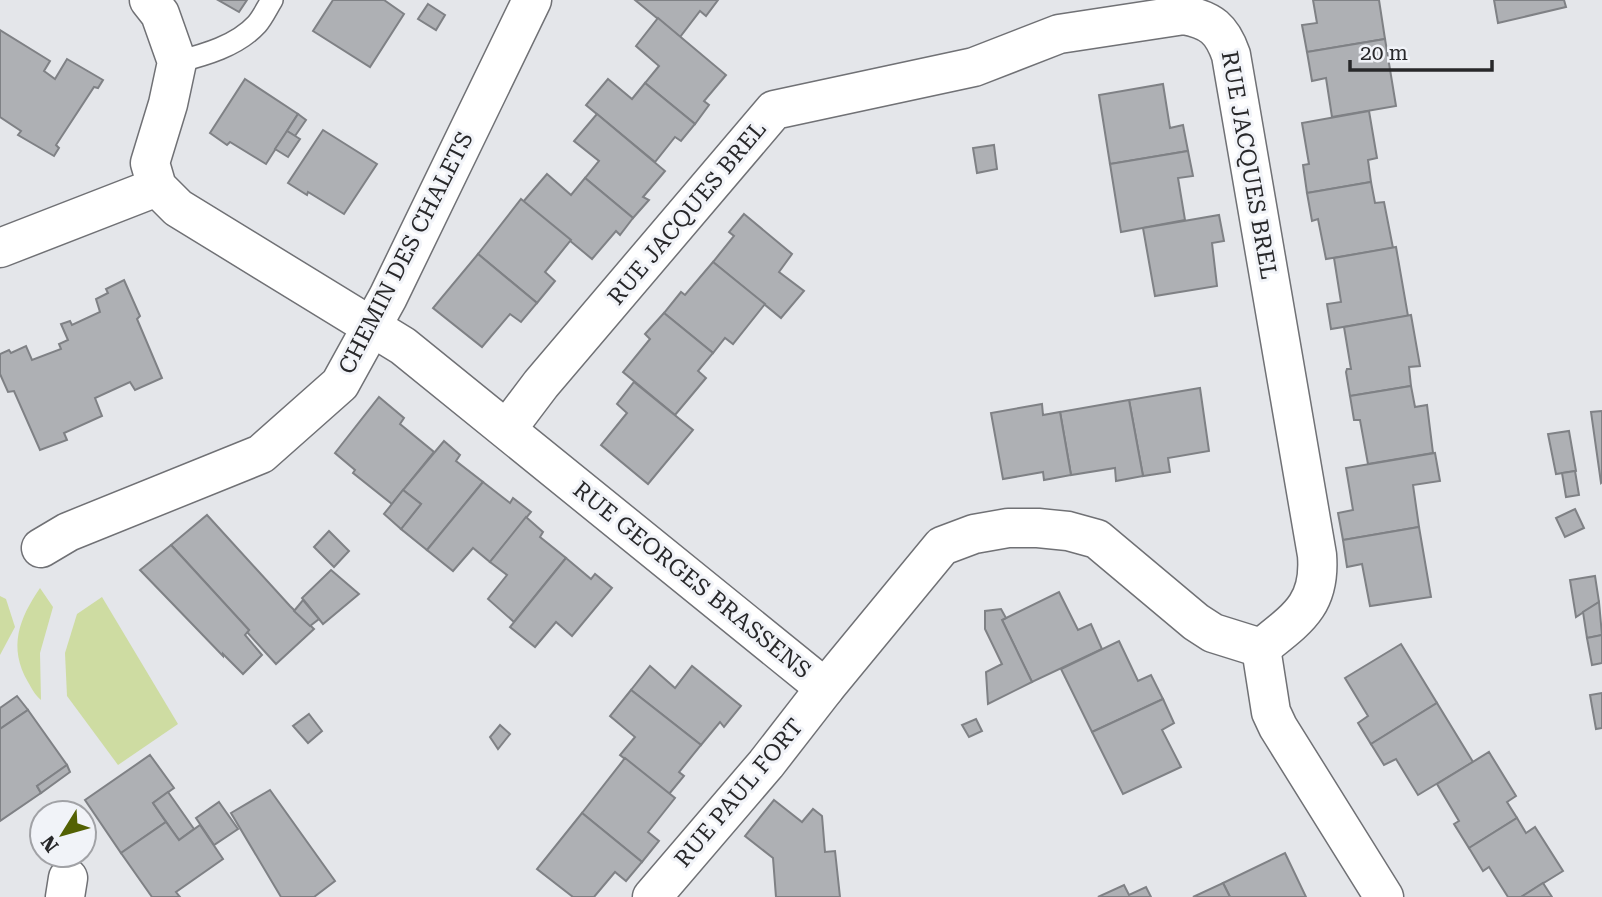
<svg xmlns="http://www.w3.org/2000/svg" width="1602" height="897" viewBox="0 0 1602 897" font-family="'Roboto Serif',serif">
  <rect width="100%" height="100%" fill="#e4e6ea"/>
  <g fill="#cedca2">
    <path d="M40 588 53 607 40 653 41 700C35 695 32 689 28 682 8 647 19 619 40 588Z"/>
    <path d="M0 596 6 599 15 627 0 655Z"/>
    <path d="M102 597 178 724 118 765 67 696 65 653 77 614Z"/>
  </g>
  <g fill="#aeb0b4" stroke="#7f8185" stroke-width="2">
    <path d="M218 0H247L239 12Z"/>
    <path d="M333 0H384L404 14 370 67 313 31Z"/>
    <path d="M635 0H718L706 16 700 11 680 37Z"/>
    <path d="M1313 0H1379L1385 39 1307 52 1302 25 1317 23Z"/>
    <path d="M1494 0H1564L1566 7 1498 23Z"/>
    <path d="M428 4 445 15 436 30 418 19Z"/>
    <path d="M658 18 726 75 704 101 709 105 695 124 645 83 659 66 636 46Z"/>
    <path d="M0 30 50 61 44 71 55 79 67 59 103 80 98 88 94 87 56 145 59 148 54 156 18 135 21 131 0 117Z"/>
    <path d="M1385 39 1396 106 1332 117 1326 78 1312 81 1307 52Z"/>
    <path d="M245 79 298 114 266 164 230 142 227 145 210 133Z"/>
    <path d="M608 79 632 99 645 83 695 124 681 141 675 137 655 162 586 105Z"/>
    <path d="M1163 84 1170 128 1183 125 1188 151 1110 164 1099 95Z"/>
    <path d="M1369 111 1377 158 1368 160 1371 182 1307 193 1303 165 1309 164 1302 123Z"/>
    <path d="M298 114 306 120 295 136 287 131Z"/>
    <path d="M597 114 665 171 643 197 649 200 633 218 585 178 599 161 574 141Z"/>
    <path d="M323 130 377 164 344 214 308 192 307 195 288 183Z"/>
    <path d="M287 131 300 139 288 157 275 149Z"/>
    <path d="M994 145 997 169 977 173 973 148Z"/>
    <path d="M1188 151 1193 176 1178 178 1185 220 1121 232 1110 164Z"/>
    <path d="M547 174 571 195 585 178 633 218 620 235 616 231 592 259 523 202Z"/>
    <path d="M1371 182 1375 203 1384 202 1393 248 1326 259 1318 219 1312 221 1307 193Z"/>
    <path d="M521 199 571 240 545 272 555 281 537 303 478 254Z"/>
    <path d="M744 214 792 254 779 272 804 291 781 318 713 262 734 236 729 232Z"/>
    <path d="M1219 215 1224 241 1212 243 1217 286 1155 296 1143 228Z"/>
    <path d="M1396 247 1408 316 1331 329 1327 304 1341 302 1334 258Z"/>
    <path d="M478 254 537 303 521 322 510 314 482 347 433 308Z"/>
    <path d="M713 262 765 304 733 344 725 338 713 353 664 313 681 292 685 295Z"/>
    <path d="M124 280 140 316 137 319 162 378 135 390 130 382 95 398 102 416 64 433 67 440 40 450 14 391 8 392 0 374V354L9 350 11 353 26 346 32 360 61 349 59 344 68 340 61 324 70 321 72 325 100 312 96 299 108 293 106 289Z"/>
    <path d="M664 313 713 353 698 371 706 378 675 415 623 372 650 339 645 334Z"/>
    <path d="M1411 315 1420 366 1409 367 1411 386 1350 396 1346 372 1347 369H1351L1344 327Z"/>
    <path d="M634 382 693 430 648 484 601 445 627 413 617 404Z"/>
    <path d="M1411 386 1415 407 1427 405 1433 453 1368 464 1360 420H1354L1350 396Z"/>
    <path d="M1200 388 1209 451 1168 458 1170 472 1143 476 1129 400Z"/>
    <path d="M379 397 404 418 400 424 434 452 392 504 353 473 355 470 335 453Z"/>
    <path d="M1129 400 1143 476 1116 481 1115 468 1071 475 1060 412Z"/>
    <path d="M1042 404 1043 415 1060 412 1071 475 1044 480 1043 472 1003 479 991 413Z"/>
    <path d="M1602 411V482L1601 483 1591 412Z"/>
    <path d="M1569 431 1576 471 1556 474 1548 434Z"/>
    <path d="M444 441 460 455 456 461 483 482 427 550 401 529 421 504 403 490Z"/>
    <path d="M1435 453 1440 481 1413 485 1419 527 1343 540 1338 513 1353 510 1346 468Z"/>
    <path d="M1575 471 1579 495 1566 497 1562 473Z"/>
    <path d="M483 482 510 503 513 498 531 512 490 562 473 548 453 571 427 550Z"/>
    <path d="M403 490 421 504 401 529 384 514Z"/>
    <path d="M1575 509 1584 528 1565 537 1556 518Z"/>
    <path d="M207 515 290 606 314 629 276 664 247 632 249 630 171 545Z"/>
    <path d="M526 517 543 532 540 537 566 558 514 622 488 599 507 575 490 562Z"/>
    <path d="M1419 527 1431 597 1370 606 1362 564 1347 567 1343 540Z"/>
    <path d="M329 531 349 551 334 567 314 547Z"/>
    <path d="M171 545 249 630 245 635 262 655 243 674 223 654V656L140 570Z"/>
    <path d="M566 558 591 579 595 574 612 588 572 636 556 622 535 647 510 627Z"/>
    <path d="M331 570 359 594 323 624 302 598Z"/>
    <path d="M1595 576 1599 602 1576 617 1570 580Z"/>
    <path d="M1059 592 1078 630 1091 624 1102 649 1032 682 1002 620Z"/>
    <path d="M303 600 319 619 310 626 294 611Z"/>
    <path d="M1599 602 1602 635 1587 638 1583 612Z"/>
    <path d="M1001 609 1006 618 1002 620 1032 682 988 704 986 672 1002 664 985 629V611Z"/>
    <path d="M1602 635V663L1592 665 1587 638Z"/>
    <path d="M1119 641 1138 681 1151 675 1163 699 1092 732 1061 669Z"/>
    <path d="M1401 644 1437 703 1371 744 1358 723 1368 716 1345 678Z"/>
    <path d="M650 666 675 688 692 666 741 706 724 727 720 722 701 745 631 690Z"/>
    <path d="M631 690 701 745 679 772 684 776 669 794 620 755 635 737 610 716Z"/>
    <path d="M1602 693V728L1596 729 1590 695Z"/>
    <path d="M17 696 28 710 0 729V708Z"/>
    <path d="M1163 699 1174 723 1162 730 1181 767 1123 794 1092 732Z"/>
    <path d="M1437 703 1473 762 1418 795 1396 759 1384 765 1371 744Z"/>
    <path d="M28 710 67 765 37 786 41 793 0 821V729Z"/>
    <path d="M309 714 322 731 308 743 293 726Z"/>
    <path d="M976 719 982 731 969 737 962 725Z"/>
    <path d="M500 725 510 734 498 749 490 737Z"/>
    <path d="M1489 752 1516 796 1507 802 1517 818 1469 848 1454 824 1459 821 1437 784Z"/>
    <path d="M150 755 174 788 153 803 166 822 121 853 85 800Z"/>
    <path d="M625 758 675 798 648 832 659 841 642 862 582 813Z"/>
    <path d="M67 765 70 772 41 793 37 786Z"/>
    <path d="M270 790 335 881 314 897H281L231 813Z"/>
    <path d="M168 792 194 829 179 840 153 803Z"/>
    <path d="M774 800 802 822 813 809 822 816 825 852 835 851 840 897H776L773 858 745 836Z"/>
    <path d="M219 802 238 829 214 845 196 818Z"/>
    <path d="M582 813 642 862 626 881 615 872 594 897H573L537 869Z"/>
    <path d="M1517 818 1526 833 1535 827 1563 871 1521 897H1508L1489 867 1483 871 1469 848Z"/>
    <path d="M166 822 179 840 200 825 223 859 176 892 180 897H152L121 853Z"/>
    <path d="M1285 853 1306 897H1230L1223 883Z"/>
    <path d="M1223 883 1230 897H1193Z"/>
    <path d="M1543 883 1552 897H1521Z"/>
    <path d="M1124 885 1129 895 1146 887 1151 897H1098Z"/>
  </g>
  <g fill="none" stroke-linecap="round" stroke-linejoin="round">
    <defs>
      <path id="lane" d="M177 62C204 55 237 46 257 24 263 17 267 8 272 0"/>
      <g id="street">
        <path d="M149 0 160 14 177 62 168 104 150 163 157 187 178 208 403 346 825 688 942 546 974 534 1008 528H1038L1068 531 1097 539 1196 622 1213 633 1261 648 1271 712 1278 727 1384 897"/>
        <path d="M0 248 157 187"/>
        <path d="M507 429 541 384 774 110 974 67 1059 34 1184 15C1211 20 1222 29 1231 55L1317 555C1321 605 1297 619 1261 648"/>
        <path d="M41 548 68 532 261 454 340 384 388 297 532 0"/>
        <path d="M65 897 68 878"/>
        <path d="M652 897 766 764 825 688"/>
      </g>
    </defs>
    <use href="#lane" stroke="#707175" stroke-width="24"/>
    <use href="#street" stroke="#707175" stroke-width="41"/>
    <use href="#lane" stroke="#fff" stroke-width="21"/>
    <use href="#street" stroke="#fff" stroke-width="38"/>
  </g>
  <g text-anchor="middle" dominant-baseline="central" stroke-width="6" stroke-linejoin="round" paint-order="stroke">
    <g font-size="23" fill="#28282a" stroke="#f1f3f8">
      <text transform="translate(1249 165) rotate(80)">RUE JACQUES BREL</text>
      <text transform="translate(687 213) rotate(-50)">RUE JACQUES BREL</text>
      <text transform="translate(406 253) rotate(-63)">CHEMIN DES CHALETS</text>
      <text transform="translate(692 580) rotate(39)">RUE GEORGES BRASSENS</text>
      <text transform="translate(739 793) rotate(-50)">RUE PAUL FORT</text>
    </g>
  </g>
  <g transform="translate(63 834) rotate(233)"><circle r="33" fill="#f1f3f8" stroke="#a1a2a6" stroke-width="2"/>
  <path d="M0-5L12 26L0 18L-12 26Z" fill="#536103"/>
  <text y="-10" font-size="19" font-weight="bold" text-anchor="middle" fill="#28282a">N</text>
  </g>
  <path d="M1350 60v10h142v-10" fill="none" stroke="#28282a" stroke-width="3.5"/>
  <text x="1360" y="60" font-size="21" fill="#28282a" stroke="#f1f3f8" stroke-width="5" paint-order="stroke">20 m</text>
</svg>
